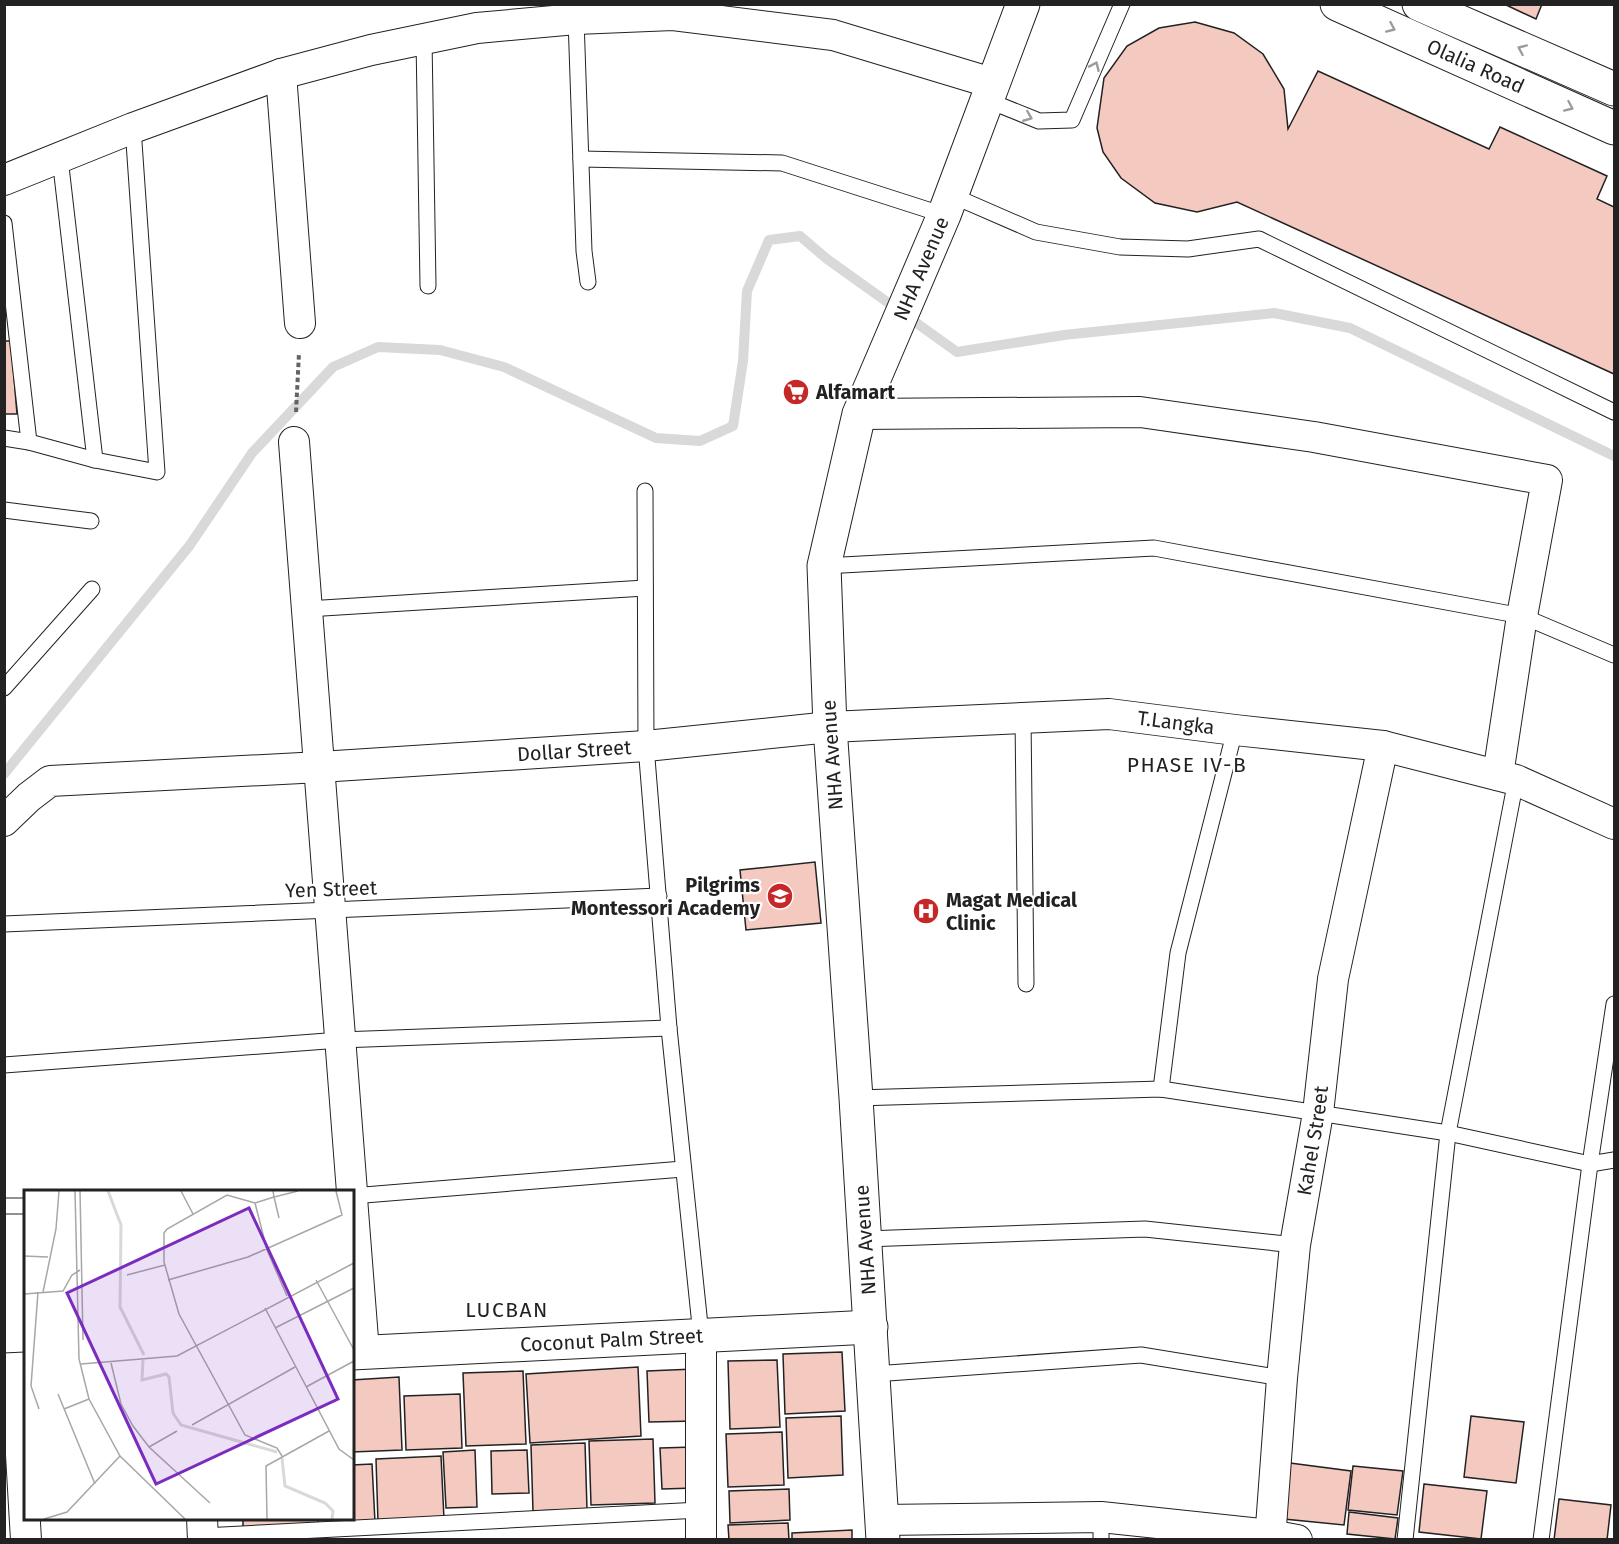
<svg xmlns="http://www.w3.org/2000/svg" width="1619" height="1544" viewBox="0 0 1619 1544" font-family="'Fira Sans',sans-serif">
  <rect width="100%" height="100%" fill="#fff"/>
  <g fill="none" stroke-linecap="round" stroke-linejoin="round">
    <path stroke="#d9d9d9" stroke-width="10" d="M4 774 190 545 252 453 333 367 378 347 440 350 504 367 656 438 700 441 733 426 743 361 747 291 769 240 800 236 827 259 957 352 1064 335 1274 313 1350 328 1614 456"/>
  </g>
  <g fill="#f3c9c0" stroke="#222" stroke-width="1.5">
    <path d="M1504 4H1542L1536 19Z"/>
    <path d="M1195 22 1234 33 1263 54 1284 89 1288 129 1318 71 1489 149 1500 127 1607 176 1597 199 1614 207V374L1237 202 1197 212 1155 203 1121 178 1103 152 1097 128 1104 78 1127 46 1159 28Z"/>
    <path d="M4 341H11L17 414H4Z"/>
    <path d="M815 862 821 923 746 930 740 870Z"/>
    <path d="M842 1352 845 1411 785 1414 783 1354Z"/>
    <path d="M777 1360 780 1427 730 1429 728 1361Z"/>
    <path d="M638 1367 641 1436 530 1443 526 1374Z"/>
    <path d="M694 1369 696 1421 649 1422 647 1371Z"/>
    <path d="M523 1371 526 1444 466 1446 463 1373Z"/>
    <path d="M399 1377 402 1450 352 1452V1380Z"/>
    <path d="M460 1394 462 1448 406 1450 404 1396Z"/>
    <path d="M841 1416 843 1475 788 1478 786 1418Z"/>
    <path d="M1471 1416 1524 1422 1516 1483 1464 1477Z"/>
    <path d="M782 1432 784 1485 728 1487 726 1434Z"/>
    <path d="M653 1439 655 1503 591 1505 589 1441Z"/>
    <path d="M585 1443 587 1509 533 1511 531 1445Z"/>
    <path d="M694 1447 695 1488 662 1489 660 1448Z"/>
    <path d="M475 1450 477 1507 446 1508 443 1452Z"/>
    <path d="M527 1450 529 1493 492 1494 491 1451Z"/>
    <path d="M441 1456 444 1519 378 1522 376 1459Z"/>
    <path d="M1290 1463 1351 1471 1344 1525 1284 1519Z"/>
    <path d="M372 1464 375 1522 342 1524V1518H352V1465Z"/>
    <path d="M1353 1466 1403 1471 1397 1515 1348 1510Z"/>
    <path d="M1424 1484 1487 1491 1481 1539 1419 1532Z"/>
    <path d="M789 1489 790 1520 730 1523 729 1491Z"/>
    <path d="M1559 1499 1611 1505 1607 1540H1554Z"/>
    <path d="M1349 1512 1398 1518 1395 1539 1347 1534Z"/>
    <path d="M243 1518H318V1538L243 1539Z"/>
    <path d="M788 1523 789 1540H729L728 1525Z"/>
    <path d="M852 1530V1540H792V1533Z"/>
  </g>
  <g fill="none" stroke-linecap="round" stroke-linejoin="round">
    <defs>
      <g id="lane">
        <path d="M576 19 584 251 588 282"/>
        <path d="M424 39 428 286"/>
        <path d="M987 100 1039 121 1072 120 1122 4"/>
        <path d="M60 158 95 460"/>
        <path d="M581 159 782 163 944 215"/>
        <path d="M951 195 1036 232 1120 247 1188 249 1259 239 1614 412"/>
        <path d="M4 223 29 442"/>
        <path d="M4 438 29 442 95 460 157 472 133 128"/>
        <path d="M645 491 646 746 669 1028 701 1335"/>
        <path d="M4 510 91 521"/>
        <path d="M824 566 1154 548 1522 616 1614 655"/>
        <path d="M307 609 645 588"/>
        <path d="M4 688 92 589"/>
        <path d="M1023 717 1026 984"/>
        <path d="M4 924 659 896"/>
        <path d="M4 1065 340 1040 669 1028"/>
        <path d="M1161 1089 1178 953 1235 730"/>
        <path d="M856 1098 1161 1089 1448 1133 1590 1164 1614 1160"/>
        <path d="M352 1196 683 1169"/>
        <path d="M4 1206H26"/>
        <path d="M865 1239 1145 1229 1295 1245"/>
        <path d="M874 1374 1141 1355 1282 1378"/>
        <path d="M1101 1517V1540"/>
        <path d="M203 1536 700 1510"/>
        <path d="M1405 1540 1448 1133 1516 780"/>
        <path d="M1541 1540 1590 1164 1614 1004"/>
      </g>
      <g id="street">
        <path d="M281 74 300 323"/>
        <path d="M4 180 133 128 281 74 371 50 477 28 576 19 673 15 833 35 992 83"/>
        <path d="M859 414 1140 412 1314 437 1547 480 1522 616 1498 775"/>
        <path d="M294 442 352 1192"/>
        <path id="s1" d="M4 821 29 797 50 781 320 767 646 746 830 727 1109 714 1235 730 1383 746 1516 780 1614 824"/>
        <path d="M352 1198 364 1352"/>
        <path d="M701 1335V1540"/>
        <path d="M16 1369 26 1540"/>
        <path d="M202 1518 203 1540"/>
        <path d="M882 1520 1101 1517 1270 1535 1297 1540"/>
        <path id="s2" d="M1270 1540 1282 1378 1295 1245 1318 1113 1333 979 1383 746"/>
      </g>
      <g id="secondary">
        <path id="s3" d="M1337 4 1614 128"/>
        <path d="M1419 4 1614 89"/>
        <path id="s4" d="M352 1353 871 1327"/>
        <path d="M4 1370 26 1369"/>
        <path id="s5" d="M883 1540 856 1098 830 727 824 566 859 414 944 215 1023 4"/>
      </g>
    </defs>
    <use href="#lane" stroke="#222" stroke-width="17"/>
    <use href="#street" stroke="#222" stroke-width="32"/>
    <use href="#secondary" stroke="#222" stroke-width="35"/>
    <path stroke="#646464" stroke-width="4" stroke-dasharray="4.5 3" stroke-linecap="butt" d="M296 412 299 353"/>
    <use href="#lane" stroke="#fff" stroke-width="15"/>
    <use href="#street" stroke="#fff" stroke-width="30"/>
    <use href="#secondary" stroke="#fff" stroke-width="33"/>
  </g>
  <defs><path id="oneway-chevron" d="M-2-3.5L2.5 0L-2 3.5" fill="none" stroke-width="1.6" stroke-linecap="round" stroke-linejoin="round" transform="scale(1.5)"/></defs>
  <g stroke="#9c9c9c">
    <use href="#oneway-chevron" transform="translate(1391 28) rotate(24)"/>
    <use href="#oneway-chevron" transform="translate(1522 49) rotate(-156)"/>
    <use href="#oneway-chevron" transform="translate(1095 66) rotate(-66)"/>
    <use href="#oneway-chevron" transform="translate(1569 107) rotate(24)"/>
    <use href="#oneway-chevron" transform="translate(1028 117) rotate(22)"/>
  </g>
  <defs>
    <symbol id="supermarket-disc" viewBox="-11 -11 22 22"><circle r="9.5" fill="#c62828" stroke="#fff"/><path d="M-6-5.5h2.5l.6 2H6L4.5 2H-2.5L-4.4-4H-6ZM-1.5 3.2a1.3 1.3 0 1 0 .1 0ZM3 3.2a1.3 1.3 0 1 0 .1 0Z" fill="#fff"/></symbol>
    <symbol id="school-disc" viewBox="-11 -11 22 22"><circle r="9.5" fill="#c62828" stroke="#fff"/><path d="M0-5L7-2L0 1L-7-2ZM-4 1L0 2.5L4 1V4Q0 6-4 4Z" fill="#fff"/></symbol>
    <symbol id="hospital-disc" viewBox="-11 -11 22 22"><circle r="9.5" fill="#c62828" stroke="#fff"/><path d="M-5-5h3v3.5h4V-5h3V5h-3V1.5h-4V5h-3Z" fill="#fff"/></symbol>
  </defs>
  <g fill-rule="evenodd">
    <use href="#supermarket-disc" x="781" y="377" width="30" height="30"/>
    <use href="#school-disc" x="765" y="881" width="30" height="30"/>
    <use href="#hospital-disc" x="911" y="896" width="30" height="30"/>
  </g>
  <g text-anchor="middle" dominant-baseline="central" stroke-width="4.5" stroke-linejoin="round" paint-order="stroke">
    <g font-size="20" fill="#222" stroke="#fff">
      <text stroke="none"><textPath href="#s3" startOffset="152">Olalia Road</textPath></text>
      <text stroke="none"><textPath href="#s5" startOffset="1290">NHA Avenue</textPath></text>
      <text stroke="none"><textPath href="#s1" startOffset="1190">T.Langka</textPath></text>
      <text stroke="none"><textPath href="#s1" startOffset="586">Dollar Street</textPath></text>
      <text transform="translate(832 755) rotate(-94)">NHA Avenue</text>
      <text transform="translate(331 889) rotate(-2)">Yen Street</text>
      <text stroke="none"><textPath href="#s2" startOffset="402">Kahel Street</textPath></text>
      <text transform="translate(865 1240) rotate(-94)">NHA Avenue</text>
      <text stroke="none"><textPath href="#s4" startOffset="260">Coconut Palm Street</textPath></text>
    </g>
    <g font-size="20" font-weight="bold" fill="#222" stroke="#fff" text-anchor="start">
      <text x="816" y="392">Alfamart</text>
      <text x="760" y="885" text-anchor="end">Pilgrims<tspan x="760" dy="23">Montessori Academy</tspan></text>
      <text x="946" y="900">Magat Medical<tspan x="946" dy="23">Clinic</tspan></text>
    </g>
    <g font-size="21" letter-spacing="1.5" fill="#222" stroke="#fff">
      <text x="1187" y="765">PHASE IV-B</text>
      <text x="507" y="1310">LUCBAN</text>
    </g>
  </g>
  <g transform="translate(24 1190)">
    <rect width="330" height="330" fill="#fff"/>
    <path fill="none" stroke="#d9d9d9" stroke-width="3" d="M84 1 97 35 96 117 120 165M119 170 118 190 142 184 145 187 149 223 157 235 253 262M258 268 261 296 301 313 309 321 308 329"/>
    <path fill="none" stroke="#a7a7a7" stroke-width="1.5" d="M51 1 55 169 65 209 96 266 161 329M56 1 59 150M157 1 169 24M249 1 250 7 231 13 243 60 263 106M231 13 203 5 143 39 140 43V72L155 124 221 245 253 258 258 266M255 28 250 7 274 1M0 66 24 67M103 85 141 75M144 90 224 67 318 25 312 1M292 90 330 160M14 102 7 196 15 219M19 102 32 39 35 1M0 104 39 101 48 85 56 80M241 118 315 259 330 270M251 138 330 98M87 173 97 214 109 236 125 257 186 313M57 174 153 166 330 73M282 197 330 171M34 204 71 294M40 219 65 209M168 235 271 177M125 257 153 241M20 329 43 322 96 266M243 329 242 276 305 241"/>
    <path fill="#7b2cbf" fill-opacity="0.15" stroke="#7b2cbf" stroke-width="3" d="M225 18 314 209 132 294 43 103Z"/>
    <rect width="330" height="330" fill="none" stroke="#222" stroke-width="3"/>
  </g>
  <rect width="1619" height="1544" fill="none" stroke="#222222" stroke-width="12"/>
</svg>
